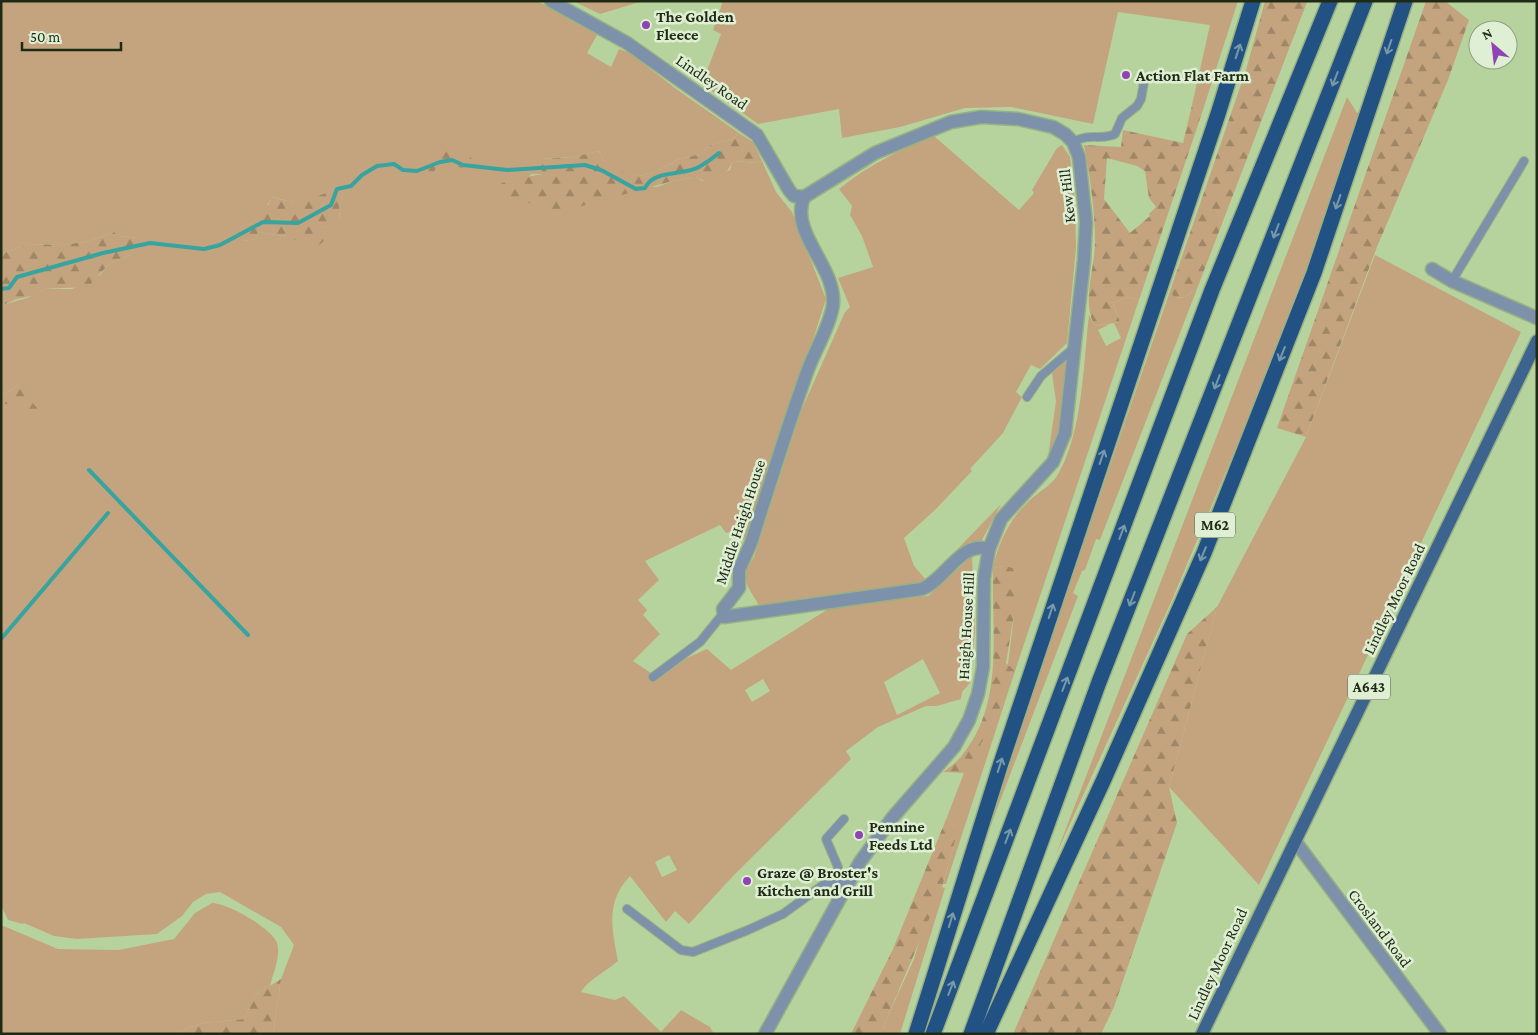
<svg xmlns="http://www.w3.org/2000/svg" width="1538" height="1035" viewBox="0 0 1538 1035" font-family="'Crimson Pro',serif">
  <defs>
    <pattern id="forest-firs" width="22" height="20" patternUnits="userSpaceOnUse" patternTransform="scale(1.25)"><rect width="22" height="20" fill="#c4a47f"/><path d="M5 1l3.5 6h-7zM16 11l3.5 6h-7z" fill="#9f8667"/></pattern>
  </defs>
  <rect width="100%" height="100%" fill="#b6d39e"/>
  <g fill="#c4a47f" fill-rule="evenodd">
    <path d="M1 1H537L586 25 597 35 587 53 611 67 619 49 630 53 675 88 739 133 734 138 711 145 700 154 677 160 657 171 639 176 611 169 603 160 599 151 574 157 540 159V166L544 174H532L525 179 503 182 657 187 673 181 696 177 702 181 730 170 732 162C743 160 751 165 762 161L776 192 792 212 826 299 750 536 743 540 738 529 726 533 720 525 645 561 659 580 638 600 647 610 643 615 660 634 633 661 651 673 656 680 687 658 707 649 731 670 833 606 928 596 972 556 975 631 970 683 962 692 961 699 937 706H926L878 727 846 751 851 759 733 876 689 924 675 911 666 922 630 876C605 903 612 928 618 961 607 971 589 979 581 992L615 1000 624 996 661 1032 681 1010 710 1027 714 1034H273L281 979 294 945 281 927 220 892 206 894 193 902 182 916 157 934 77 939 54 936 24 923 23 924 8 920 1 905V406L11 401 41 426 18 385 1 396V306C15 300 32 299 43 289H72L100 275 109 264 130 255 138 238 119 236 114 232 89 241 64 245 28 244 1 254ZM344 187 339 209 340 221 321 228 282 236 259 232 256 239 244 241 237 232 255 221 273 197C306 208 313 199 344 187ZM923 659 940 693 897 715 884 682ZM763 679 770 691 752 702 745 690ZM669 855 677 870 662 877 655 862Z"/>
    <path d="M573 1H643L600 14Z"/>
    <path d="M723 1H1238L1201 116 1192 105 1210 25 1118 12 1093 124 1011 107 965 108 900 127 842 138 839 109 758 124 702 84 721 34 713 30Z"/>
    <path d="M1367 85 1373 86 1293 305 1235 450 1172 600 1055 857 1347 97 1357 113 1361 110Z"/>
    <path d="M934 136 1019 210 1034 193 1032 190 1057 148 1062 145 1070 157 1075 200 1076 248 1067 343 1040 369 1031 365 1016 392 1022 397 1003 433 970 469 972 471 936 509 904 538 914 566 927 581 918 585 760 607C748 586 738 579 754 557L801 411 845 312 850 307 838 278 873 267 862 236 850 215 852 206 839 189C868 165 900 150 934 136Z"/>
    <path d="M1375 255 1521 332 1259 885 1169 787 1217 607 1306 437Z"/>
    <path d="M1197 289 1100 540 1096 539 1085 570 1082 571 1073 593 1078 596 975 867 996 798 1170 291 1176 298 1185 297Z"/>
    <path d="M1127 297 1139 300 1015 671 946 884H943L956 837V827L947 817 964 773 1003 703 1014 616 1004 566 993 568C999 541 1010 518 1031 499 1039 492 1051 485 1057 476 1083 432 1083 365 1089 315L1095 326 1110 324 1098 330 1106 346 1121 338 1114 323 1120 322 1113 303Z"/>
    <path d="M1067 360 1061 423 1048 457 1056 401 1052 373Z"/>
    <path d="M1001 504 982 540 950 557Z"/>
    <path d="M942 887 945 888 900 1034H883L886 1020 914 959 923 929Z"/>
    <path d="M212 903C227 903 272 928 277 943 281 956 273 973 270 986L255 995 244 1019 202 1023 173 1034H1V925L58 949 119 950 174 939 195 913Z"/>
  </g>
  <g fill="url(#forest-firs)" fill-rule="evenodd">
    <path d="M1265 1 1307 2 1197 289 1185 297 1175 298 1170 291 1246 70Z"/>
    <path d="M1426 1H1445L1469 20 1448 80 1377 247 1306 437 1277 428Z"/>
    <path d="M1192 105 1201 116 1139 300 1127 297 1113 303 1120 322 1095 326C1081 302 1095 268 1095 242 1095 209 1090 178 1084 145L1121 147 1123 130 1183 143ZM1107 158 1137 166 1145 171 1149 198 1156 207 1149 214 1150 216 1130 233 1104 199Z"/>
    <path d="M739 133 753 142 762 161C751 165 743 160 732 162 727 177 710 187 696 177L673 181 560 212 501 195 496 189C498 187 500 184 502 183 504 181 540 174 543 174L540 166V159L574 157 599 151 603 160 611 168 639 176 657 171 677 160 700 154 711 145 734 138Z"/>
    <path d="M446 150 464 151 473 160 475 166 466 169 440 162 431 176 414 171 441 157Z"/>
    <path d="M344 187 339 209 340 222 321 228 326 239 318 246 300 243 287 235 282 236 259 232 256 239 244 241 236 232 255 221 261 205H268L272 197C310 209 311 195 344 187Z"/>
    <path d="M114 232 119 236 139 238 130 255 109 264 88 287 43 289 36 295 17 299 1 306V254L28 244 64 245 89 241Z"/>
    <path d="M18 385 37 408 42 427 11 402 1 406V396Z"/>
    <path d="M1004 566 1013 568 1019 585 1006 663 1015 671 1003 703 965 773 943 772C950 767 958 761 963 754 1005 702 991 630 993 568Z"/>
    <path d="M1217 607 1169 787 1177 823 1114 1007 1101 1034H1013L1187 634Z"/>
    <path d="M947 817 956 827V837L941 891 886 1020 883 1034H851L893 949Z"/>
    <path d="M281 979 273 1034H173L202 1023 244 1019 255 995Z"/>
  </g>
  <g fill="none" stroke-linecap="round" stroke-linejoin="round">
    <g stroke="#37a4a0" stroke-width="4">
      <path d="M1 289 9 288 17 277 103 253 150 243 204 249 220 245 263 222 298 223 331 205 337 189 351 186 362 175 377 166 394 164 403 170 417 171 440 162 452 160 463 165 507 170 585 165 601 170 636 189 645 188C654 169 683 176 699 167 706 163 713 158 719 153"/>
      <path d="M89 470 248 635"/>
      <path d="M1 639 108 513"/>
    </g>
    <defs>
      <g id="service">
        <path d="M1073 142C1091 132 1101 141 1115 134L1122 118 1137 106 1141 99 1144 82"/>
        <path d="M1452 281 1524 161"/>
        <path d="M1027 397 1041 376 1075 347"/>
        <path d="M653 677 700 642 722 615"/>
        <path d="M835 881 838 867 826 839 844 819"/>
        <path d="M627 909 681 950 693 952 748 930 783 914 827 882 848 884"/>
      </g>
      <g id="minor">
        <path d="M551 1 627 43 757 135 789 190 794 196 804 197"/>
        <path d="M804 197C789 233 836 266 833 304 831 324 814 352 807 372 787 428 769 486 751 543L739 570V588L723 609 724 617 922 589C945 580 961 540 989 549"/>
        <path d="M1432 269 1452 281 1537 318"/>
        <path d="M765 1034 860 862 893 817 954 747 969 720 978 694 983 667 984 578 989 549 1001 519 1053 462 1065 433 1084 260 1086 222 1079 157 1073 142 1065 134 1053 127 1018 119 981 117 951 122 875 153 804 197"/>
      </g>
      <path id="tertiary" d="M1295 841 1440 1034"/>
      <path id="primary" d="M1202 1034 1537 341"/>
      <g id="motorway">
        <path d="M916 1034 1000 766 1218 114 1253 1"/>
        <path d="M933 1034 1212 290 1330 1"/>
        <path d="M971 1034 1099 682 1365 1"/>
        <path d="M986 1034 1104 779 1204 553 1314 273 1405 1"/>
      </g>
    </defs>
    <use href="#service" stroke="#98b183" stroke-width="10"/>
    <use href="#minor" stroke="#98b183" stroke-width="15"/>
    <use href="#tertiary" stroke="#98b183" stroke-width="15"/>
    <use href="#primary" stroke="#98b183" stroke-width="15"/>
    <use href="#motorway" stroke="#98b183" stroke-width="18"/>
    <use href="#service" stroke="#7d92aa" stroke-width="8"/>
    <use href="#minor" stroke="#7d92aa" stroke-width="12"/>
    <use href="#tertiary" stroke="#7d92aa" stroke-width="12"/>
    <use href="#primary" stroke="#3c648e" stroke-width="12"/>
    <use href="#motorway" stroke="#225284" stroke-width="15"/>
  </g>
  <defs><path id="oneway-shaft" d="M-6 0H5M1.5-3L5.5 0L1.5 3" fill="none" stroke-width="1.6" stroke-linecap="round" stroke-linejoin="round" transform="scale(1.25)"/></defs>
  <g stroke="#7799a8">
    <use href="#oneway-shaft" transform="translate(1389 47) rotate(109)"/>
    <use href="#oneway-shaft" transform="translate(1238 51) rotate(-72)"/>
    <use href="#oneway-shaft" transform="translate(1335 79) rotate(111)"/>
    <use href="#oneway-shaft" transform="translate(1338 202) rotate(109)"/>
    <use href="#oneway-shaft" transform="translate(1276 231) rotate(111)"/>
    <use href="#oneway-shaft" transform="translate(1282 354) rotate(112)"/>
    <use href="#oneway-shaft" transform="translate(1217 382) rotate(111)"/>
    <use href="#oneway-shaft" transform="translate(1102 457) rotate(-71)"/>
    <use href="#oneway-shaft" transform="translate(1122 532) rotate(-69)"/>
    <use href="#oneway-shaft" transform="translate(1203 554) rotate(113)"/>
    <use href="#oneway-shaft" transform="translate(1132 599) rotate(111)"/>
    <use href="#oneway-shaft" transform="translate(1051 611) rotate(-72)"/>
    <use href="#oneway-shaft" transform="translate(1065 684) rotate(-69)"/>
    <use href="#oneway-shaft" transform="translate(1000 765) rotate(-72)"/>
    <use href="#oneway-shaft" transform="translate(1008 836) rotate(-69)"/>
    <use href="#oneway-shaft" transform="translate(951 920) rotate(-73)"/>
    <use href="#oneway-shaft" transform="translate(951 988) rotate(-69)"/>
  </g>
  <g fill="#8e44b7" stroke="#dfefd4" stroke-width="2">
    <circle cx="646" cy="25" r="5"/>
    <circle cx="1126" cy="75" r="5"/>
    <circle cx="859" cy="835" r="5"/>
    <circle cx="747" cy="881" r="5"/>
  </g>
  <g text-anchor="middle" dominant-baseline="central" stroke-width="5" stroke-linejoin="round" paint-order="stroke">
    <g fill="#dfefd4" stroke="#59654e" stroke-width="1">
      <rect x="1195" y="512.5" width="40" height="25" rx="4"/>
      <rect x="1348" y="674.5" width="42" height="25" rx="4"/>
    </g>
    <g font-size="15" font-weight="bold" fill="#1f2a15">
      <text x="1215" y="525">M62</text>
      <text x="1369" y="687">A643</text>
    </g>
    <g font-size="16" font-weight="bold" fill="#1f2a15" stroke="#dfefd4" text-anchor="start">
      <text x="656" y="16">The Golden<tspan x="656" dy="18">Fleece</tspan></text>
      <text x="1136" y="75">Action Flat Farm</text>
      <text x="869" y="826">Pennine<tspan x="869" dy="18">Feeds Ltd</tspan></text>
      <text x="757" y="872">Graze @ Broster's<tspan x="757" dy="18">Kitchen and Grill</tspan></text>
    </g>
    <g font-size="16" fill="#1f2a15" stroke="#dfefd4">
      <text transform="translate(712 82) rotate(35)">Lindley Road</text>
      <text transform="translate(1067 196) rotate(-96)">Kew Hill</text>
      <text transform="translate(740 522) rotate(-72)">Middle Haigh House</text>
      <text transform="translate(1394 599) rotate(-64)">Lindley Moor Road</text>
      <text transform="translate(966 626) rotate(-87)">Haigh House Hill</text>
      <text transform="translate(1380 928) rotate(53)">Crosland Road</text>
      <text transform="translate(1217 964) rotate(-65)">Lindley Moor Road</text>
    </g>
  </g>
  <rect width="1538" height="1035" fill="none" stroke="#1f2a15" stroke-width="5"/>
  <g transform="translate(1493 45) rotate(332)"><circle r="24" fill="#dfefd4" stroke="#92a088"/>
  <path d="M0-4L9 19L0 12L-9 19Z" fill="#8e44b7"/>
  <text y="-8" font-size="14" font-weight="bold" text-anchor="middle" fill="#1f2a15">N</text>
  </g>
  <path d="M22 42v8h99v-8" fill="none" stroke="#1f2a15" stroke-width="2.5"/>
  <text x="30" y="42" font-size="15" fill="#1f2a15" stroke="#dfefd4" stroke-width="4" paint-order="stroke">50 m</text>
</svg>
